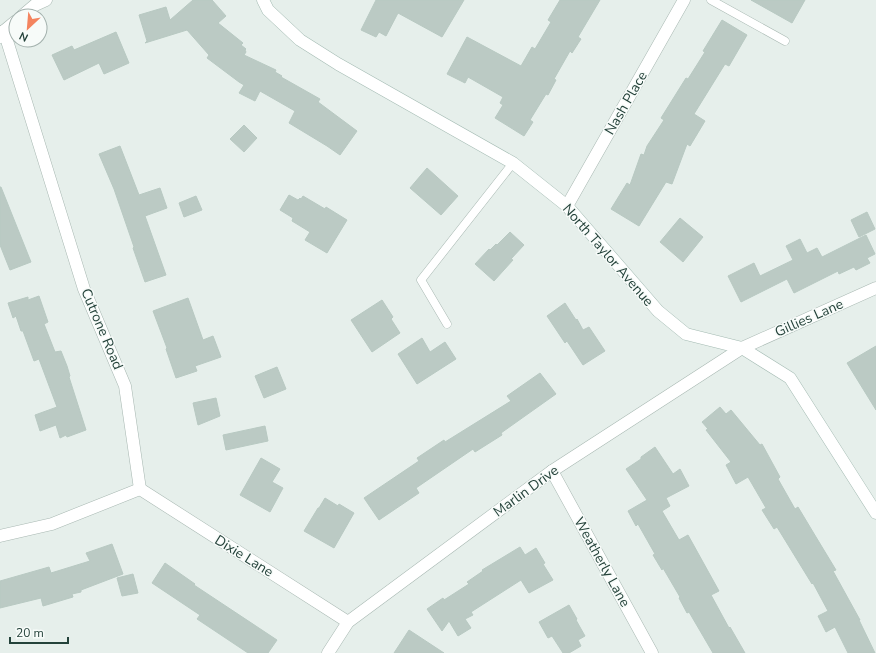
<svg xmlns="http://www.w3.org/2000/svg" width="876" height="653" viewBox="0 0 876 653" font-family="'Nunito Sans',sans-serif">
  <rect width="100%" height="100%" fill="#e6efeb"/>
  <g fill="#bbcac4" stroke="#b8c9c2">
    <path d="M193 0H212L226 16 218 23 243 43 241 45 246 49 245 50 246 52 244 55 276 70 275 72 282 76 281 77 320 99 318 102 357 131 340 155 327 146 289 123 295 111 260 91 255 101 239 93 244 85 239 82 207 58 209 55 187 30 145 43 147 41 139 15 166 7 170 20Z"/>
    <path d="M376 0H464L442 37 398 13 386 36 379 32 376 37 361 30Z"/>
    <path d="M560 0H600L578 37 581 39 572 53 570 51 554 79 556 80 548 95 546 94 530 120 533 122 524 136 495 118 503 105 500 103 503 97 468 77 465 83 447 74 467 37 521 66 532 47 535 49 551 22 548 20Z"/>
    <path d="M751 0H805L792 23Z"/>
    <path d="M722 20 747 35 729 66 725 64 694 114 705 121 690 146 687 144 672 184 666 182 639 226 611 209 627 183 630 185 641 154 644 155 647 146 664 120 661 118 686 78 688 79 705 52 703 51Z"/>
    <path d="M116 32 129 63 104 74 99 63 64 80 52 55 72 46 74 50Z"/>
    <path d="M244 125 257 138 244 152 230 139Z"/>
    <path d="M120 146 139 195 160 188 167 208 145 216 166 275 145 282 133 248 134 247 114 189 99 154Z"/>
    <path d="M427 168 458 196 441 215 410 188Z"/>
    <path d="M0 187H1L31 262 10 270 0 245Z"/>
    <path d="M289 195 298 200 300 198 301 199 303 196 325 209 326 207 347 220 327 253 305 240 310 232 292 221 293 218 280 210Z"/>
    <path d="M196 196 202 210 184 217 179 203Z"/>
    <path d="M867 212 875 229 859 237 851 220Z"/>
    <path d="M680 218 703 237 683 262 660 242Z"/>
    <path d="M510 232 524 245 511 259 513 260 494 281 475 264 489 249 490 250 496 244 497 245Z"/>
    <path d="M866 235 875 254 867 258 870 263 856 270 854 267 839 274 838 271 794 293 787 279 741 302 728 276 754 263 760 276 793 260 786 246 800 239 807 253 817 248 822 257Z"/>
    <path d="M39 296 48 322 44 324 55 352 61 351 67 366 70 376 69 377 86 430 67 437 66 435 60 438 56 425 40 431 35 415 57 407 39 359 34 361 23 331H21L16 316 13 318 8 303 28 297V300Z"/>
    <path d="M188 298 203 340 213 336 221 357 195 366 197 371 176 378 166 349 167 348 153 311Z"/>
    <path d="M382 300 393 317 391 319 400 333 372 352 351 320Z"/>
    <path d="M565 303 576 320 577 319 583 330 589 327 605 351 583 365 567 341 565 343 547 316Z"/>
    <path d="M422 338 430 352 445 342 456 359 417 384 398 354Z"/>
    <path d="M876 346V410L847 363Z"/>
    <path d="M277 367 286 389 264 398 255 376Z"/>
    <path d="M540 373 556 394 501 433 502 435 475 452 473 449 416 488 419 493 379 520 364 498 419 461 417 458 444 440 445 442 511 401 507 396Z"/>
    <path d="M216 398 220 416 198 425 193 403Z"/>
    <path d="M720 407 726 414 731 410 760 445 762 444 780 477 778 479 795 509 798 507 816 537 836 570 833 571 860 620H859L875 653H848L835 627 826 632 818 616 828 611 813 583 812 584 777 527 774 529 762 510 766 508 748 477 736 484 726 465 731 462 706 430 708 429 702 422Z"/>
    <path d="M265 426 268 441 226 450 223 435Z"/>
    <path d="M655 447 673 474 680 469 689 486 666 498 670 506 662 511 679 540 688 535 719 591 711 595 729 628 730 627 745 653H713L689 612 687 613 679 598 680 597 663 568 662 570 653 555 655 554 638 524 636 526 628 511 647 500 626 469 641 459V457Z"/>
    <path d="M261 458 280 469 272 482 283 488 270 512 240 495Z"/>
    <path d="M325 498 338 506 339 504 354 513 334 548 304 531 318 508H319Z"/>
    <path d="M112 544 123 574 81 590V592L72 594 73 597 43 606 41 598 0 608V581L49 567 51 573 90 561 86 553Z"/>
    <path d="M520 547 525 555 536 548 545 563 543 564 553 580 529 593 521 580 471 612 473 615 465 619 471 628 458 636 449 621 442 631 427 609 443 598 444 600 469 584 467 582 483 571 482 570Z"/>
    <path d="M165 563 195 584 194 585 277 640 268 653H248L197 619 200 615 152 583Z"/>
    <path d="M133 574 138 593 122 596 117 578Z"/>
    <path d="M569 605 577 619 576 620 585 636 578 640 581 646 569 653H563L552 636 548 638 539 622Z"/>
    <path d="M409 630 444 653H394Z"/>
  </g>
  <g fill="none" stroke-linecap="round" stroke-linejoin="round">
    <defs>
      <g id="lane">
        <path d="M711 0 785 41"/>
        <path d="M447 324 421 280 513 163"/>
      </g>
      <g id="street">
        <path d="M22 16 35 5 46 0"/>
        <path d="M4 31 84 289 125 386 140 489"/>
        <path d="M0 37 4 31 16 21"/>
        <path d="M567 206 684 0"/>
        <path d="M552 471 641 633 652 653"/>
        <path d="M140 489 348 622"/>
        <path d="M0 536 52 524 140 489"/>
        <path d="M328 653 348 622 552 471 742 348 876 288"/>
      </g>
      <path id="secondary" d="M263 0 268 10 300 40 338 64 513 163 567 206 658 311 686 334 742 348 790 378 876 513"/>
    </defs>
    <use href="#lane" stroke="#a8b8b2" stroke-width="9"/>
    <use href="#street" stroke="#a8b8b2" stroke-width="13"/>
    <use href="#secondary" stroke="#a4bbb3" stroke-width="13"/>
    <use href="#lane" stroke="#fff" stroke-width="8"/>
    <use href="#street" stroke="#fff" stroke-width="12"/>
    <use href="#secondary" stroke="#fff" stroke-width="12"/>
  </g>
  <g text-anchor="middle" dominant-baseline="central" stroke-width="3" stroke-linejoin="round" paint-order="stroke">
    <g font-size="14" fill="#24423a" stroke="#f7fbf9">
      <text transform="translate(626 103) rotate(-60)">Nash Place</text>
      <text transform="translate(608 255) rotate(49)">North Taylor Avenue</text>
      <text transform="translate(809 318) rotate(-24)">Gillies Lane</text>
      <text transform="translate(102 329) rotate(67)">Cutrone Road</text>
      <text transform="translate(526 491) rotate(-36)">Marlin Drive</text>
      <text transform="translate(244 556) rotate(32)">Dixie Lane</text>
      <text transform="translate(602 562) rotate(61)">Weatherly Lane</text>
    </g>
  </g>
  <g transform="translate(28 28) rotate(206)"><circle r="19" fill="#f7fbf9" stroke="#a3b1ad"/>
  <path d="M0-3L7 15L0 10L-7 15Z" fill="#f4845f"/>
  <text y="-6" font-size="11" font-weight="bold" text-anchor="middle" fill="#24423a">N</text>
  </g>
  <path d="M10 637v6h58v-6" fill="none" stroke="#24423a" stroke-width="2"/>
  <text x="16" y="637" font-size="12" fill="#24423a" stroke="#f7fbf9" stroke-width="3" paint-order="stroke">20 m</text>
</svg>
